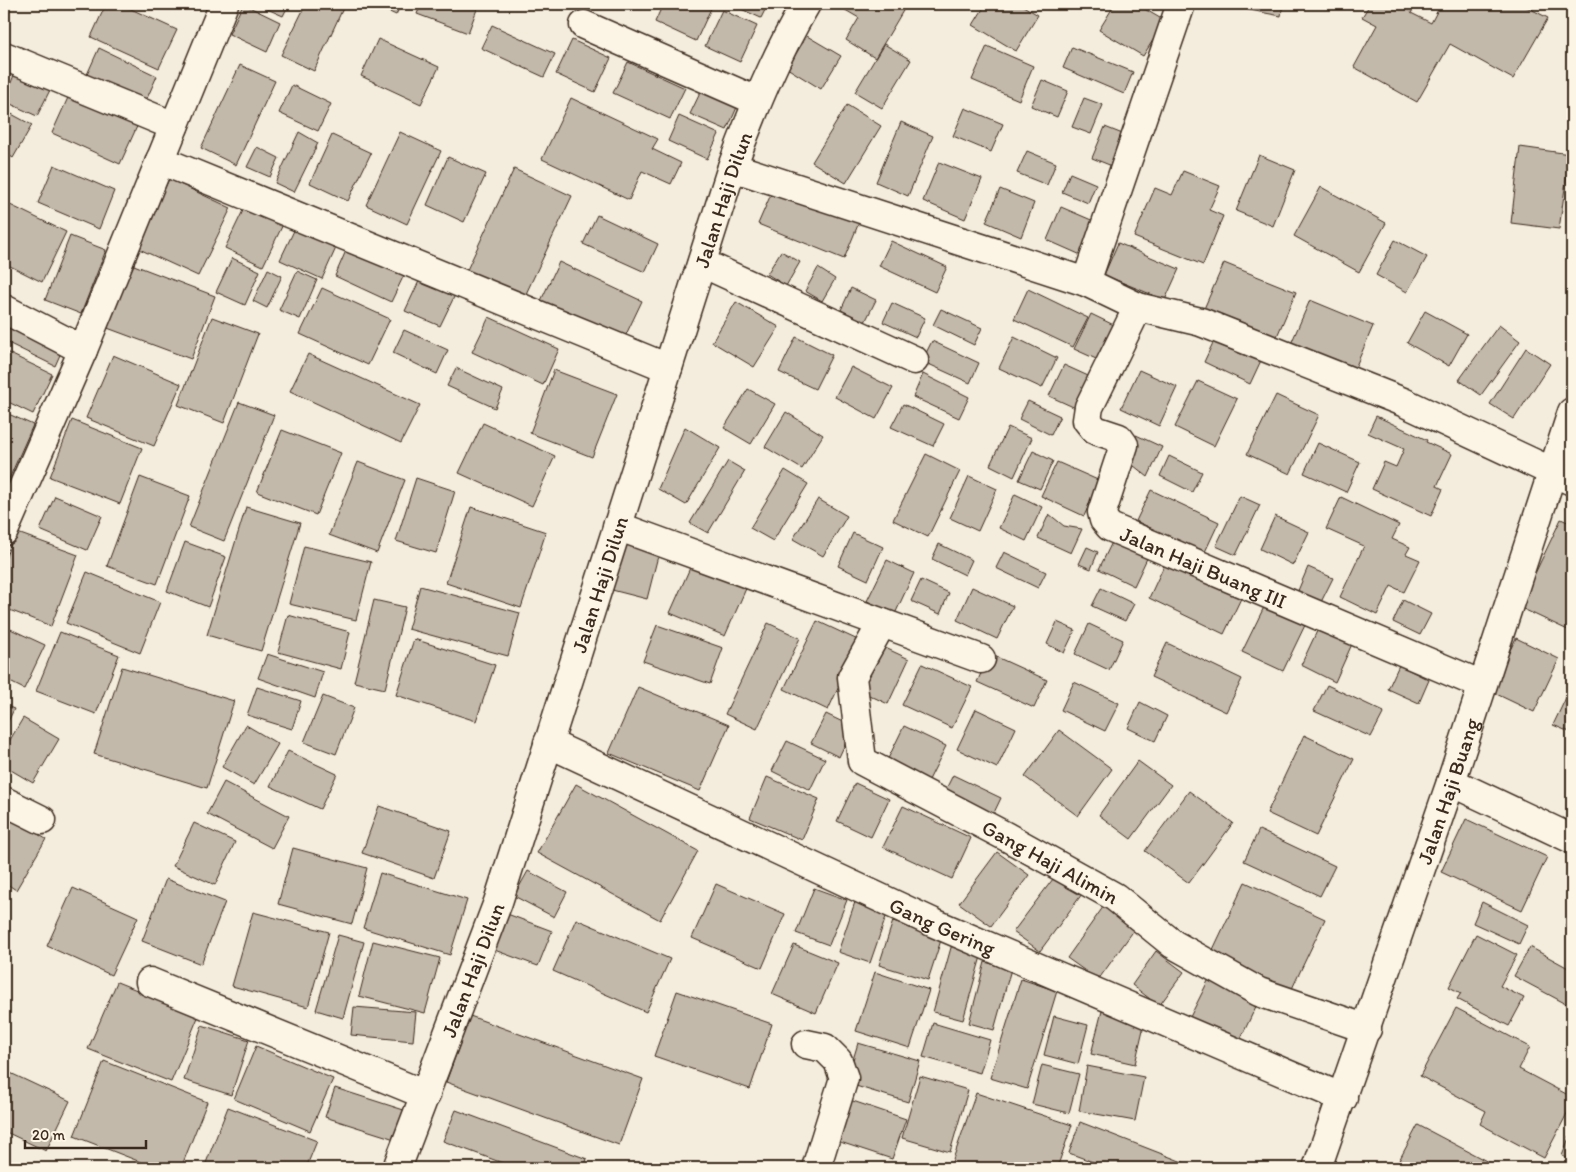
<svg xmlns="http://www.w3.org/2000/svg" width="1576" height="1172" viewBox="0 0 1576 1172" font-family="Itim,sans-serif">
  <rect width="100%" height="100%" fill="#f4eddd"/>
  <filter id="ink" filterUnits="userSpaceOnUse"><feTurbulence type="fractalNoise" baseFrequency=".02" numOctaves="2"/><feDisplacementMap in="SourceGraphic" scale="10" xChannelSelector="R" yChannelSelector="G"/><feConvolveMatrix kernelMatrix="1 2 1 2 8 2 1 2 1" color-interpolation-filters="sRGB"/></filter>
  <g filter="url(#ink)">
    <g fill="#c3b9aa" stroke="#3b2a1e">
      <path d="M106 4H120L177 30 159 68 91 37Z"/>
      <path d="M243 4 280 22 267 52 229 34Z"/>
      <path d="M256 4H289L283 16Z"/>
      <path d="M306 4H345L314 71 281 55Z"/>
      <path d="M372 4H401L396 15Z"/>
      <path d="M421 4H479L468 33 417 14Z"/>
      <path d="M663 4H713L696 41 655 22Z"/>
      <path d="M730 4H768L761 18Z"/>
      <path d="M835 4H907L875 58 846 40 859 18Z"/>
      <path d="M986 4H1020L1038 15 1016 51 973 25Z"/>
      <path d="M1115 4H1136L1165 21 1143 56 1099 30Z"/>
      <path d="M1218 4H1283L1281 16Z"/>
      <path d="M1370 4H1416L1411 13 1431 23 1441 4H1521L1548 18 1513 79 1450 44 1417 102 1354 67 1377 25 1362 17Z"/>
      <path d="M722 10 757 26 740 62 705 46Z"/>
      <path d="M492 25 555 54 544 77 481 48Z"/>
      <path d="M807 36 841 56 821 89 787 68Z"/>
      <path d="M378 39 439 67 421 104 361 76Z"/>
      <path d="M572 40 611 58 595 92 556 74Z"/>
      <path d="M884 44 911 60 882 108 855 92Z"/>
      <path d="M987 46 1033 66 1019 100 972 80Z"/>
      <path d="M1072 47 1133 72 1124 94 1063 68Z"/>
      <path d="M99 48 157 76 144 105 85 79Z"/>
      <path d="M628 62 685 88 670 119 613 93Z"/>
      <path d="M240 65 275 81 236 165 201 148Z"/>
      <path d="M17 67 53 84 37 116 4 101Z"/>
      <path d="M1042 80 1068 91 1057 117 1031 106Z"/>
      <path d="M292 85 331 104 318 131 279 113Z"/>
      <path d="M702 89 738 105 727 130 690 114Z"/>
      <path d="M71 91 139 122 120 164 52 133Z"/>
      <path d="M571 98 658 139 652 149 681 163 671 184 642 171 629 200 542 159Z"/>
      <path d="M1084 98 1103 105 1091 134 1072 127Z"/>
      <path d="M847 105 881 126 846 183 812 162Z"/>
      <path d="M965 108 1003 124 991 152 953 136Z"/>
      <path d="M4 110 32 125 13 158 4 152Z"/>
      <path d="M679 116 719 134 707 159 668 141Z"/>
      <path d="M901 122 933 136 908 196 876 182Z"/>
      <path d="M1105 127 1130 137 1117 168 1092 158Z"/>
      <path d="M299 132 318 143 294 192 275 183Z"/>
      <path d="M400 132 441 151 407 224 366 205Z"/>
      <path d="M332 135 371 153 348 201 310 183Z"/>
      <path d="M257 147 279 158 270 177 247 167Z"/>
      <path d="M1520 147 1570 154 1559 229 1511 223Z"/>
      <path d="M1027 151 1056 163 1047 185 1017 173Z"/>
      <path d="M1259 155 1295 170 1273 226 1236 211Z"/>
      <path d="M448 157 486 174 464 222 427 205Z"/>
      <path d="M939 162 982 179 965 219 923 201Z"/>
      <path d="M54 165 114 191 99 229 38 203Z"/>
      <path d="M514 169 572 196 524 298 466 272Z"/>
      <path d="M1183 171 1220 186 1209 210 1223 216 1203 265 1134 237 1155 188 1172 195Z"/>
      <path d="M1070 173 1096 184 1088 203 1062 192Z"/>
      <path d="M169 179 231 208 198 276 137 248Z"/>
      <path d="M775 185 860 220 844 259 758 224Z"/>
      <path d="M1321 187 1386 223 1359 272 1294 236Z"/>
      <path d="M1000 189 1034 203 1021 237 986 222Z"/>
      <path d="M249 198 287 216 263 266 225 248Z"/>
      <path d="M4 202 66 232 42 282 4 263Z"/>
      <path d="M1061 207 1096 222 1081 255 1047 240Z"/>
      <path d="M597 215 658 244 645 272 583 244Z"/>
      <path d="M299 220 340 239 322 279 280 260Z"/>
      <path d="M70 236 106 250 81 314 45 300Z"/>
      <path d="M1395 240 1427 257 1407 292 1376 275Z"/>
      <path d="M891 241 947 267 935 292 879 266Z"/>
      <path d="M1118 243 1179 269 1165 300 1104 275Z"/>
      <path d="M348 246 405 273 391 302 335 276Z"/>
      <path d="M781 251 800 262 786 286 767 274Z"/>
      <path d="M232 258 260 271 245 305 216 292Z"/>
      <path d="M126 262 215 296 191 359 102 326Z"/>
      <path d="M559 262 642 301 622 343 539 305Z"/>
      <path d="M1224 263 1296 292 1275 341 1203 311Z"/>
      <path d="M818 268 835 279 822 301 805 291Z"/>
      <path d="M268 269 282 276 267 308 253 301Z"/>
      <path d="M297 271 317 280 300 319 279 310Z"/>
      <path d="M420 279 455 295 440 326 405 311Z"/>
      <path d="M322 288 390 319 368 365 300 334Z"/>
      <path d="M851 288 876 300 865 322 841 310Z"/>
      <path d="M1028 289 1088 318 1073 347 1014 319Z"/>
      <path d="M1310 300 1373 326 1353 373 1290 346Z"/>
      <path d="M736 302 779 327 754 367 712 342Z"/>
      <path d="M892 303 925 318 916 337 883 322Z"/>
      <path d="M941 309 982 328 974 345 933 325Z"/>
      <path d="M1425 311 1467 334 1449 366 1407 343Z"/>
      <path d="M1091 314 1122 329 1105 363 1074 349Z"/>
      <path d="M212 317 258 334 224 423 178 405Z"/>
      <path d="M489 317 559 349 543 385 472 352Z"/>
      <path d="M8 321 63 348 55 366 4 341Z"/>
      <path d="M1499 325 1520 341 1481 395 1459 380Z"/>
      <path d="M404 330 448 350 437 374 393 353Z"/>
      <path d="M1218 332 1264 354 1250 384 1204 362Z"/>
      <path d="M796 337 832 355 815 389 779 372Z"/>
      <path d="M1014 337 1057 358 1042 388 999 368Z"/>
      <path d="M932 341 979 363 970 383 922 361Z"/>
      <path d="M1526 348 1550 364 1514 419 1490 404Z"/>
      <path d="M4 351 52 374 33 414 4 400Z"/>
      <path d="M308 354 420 405 401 443 290 391Z"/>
      <path d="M113 355 181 384 154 446 86 418Z"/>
      <path d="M1064 365 1097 380 1082 411 1049 396Z"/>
      <path d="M851 367 893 388 876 419 835 397Z"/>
      <path d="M456 368 503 390 495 408 447 386Z"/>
      <path d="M554 370 617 394 592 457 530 433Z"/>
      <path d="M1139 370 1177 387 1159 426 1121 408Z"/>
      <path d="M923 374 969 397 959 418 913 397Z"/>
      <path d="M1198 381 1237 399 1214 446 1175 427Z"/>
      <path d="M748 389 775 404 751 444 724 428Z"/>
      <path d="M1276 395 1319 415 1290 474 1247 454Z"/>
      <path d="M1028 401 1060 416 1051 435 1019 419Z"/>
      <path d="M239 402 274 415 224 541 189 527Z"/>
      <path d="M903 404 944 424 933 446 891 427Z"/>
      <path d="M4 412 33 425 4 490Z"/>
      <path d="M786 412 823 435 802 469 765 447Z"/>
      <path d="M1376 416 1427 440 1426 442 1452 454 1437 486 1443 489 1431 516 1372 489 1384 462 1396 467 1404 449 1368 433Z"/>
      <path d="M72 420 142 448 120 504 50 477Z"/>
      <path d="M483 423 555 456 532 506 459 473Z"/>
      <path d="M685 427 720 448 686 505 658 489Z"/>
      <path d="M1008 427 1032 438 1014 477 990 465Z"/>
      <path d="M282 430 341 453 316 515 257 492Z"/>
      <path d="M1136 435 1162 447 1148 477 1129 462Z"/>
      <path d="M1318 443 1360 462 1346 492 1304 473Z"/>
      <path d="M1033 451 1053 461 1040 489 1019 480Z"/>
      <path d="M926 454 960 471 928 537 893 520Z"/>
      <path d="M1169 456 1202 472 1192 492 1160 476Z"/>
      <path d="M728 461 745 471 708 533 690 523Z"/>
      <path d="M358 462 405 480 377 553 329 535Z"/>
      <path d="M1057 462 1100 481 1084 516 1041 496Z"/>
      <path d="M785 470 808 484 773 541 750 528Z"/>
      <path d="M969 476 997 489 978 531 950 518Z"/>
      <path d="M140 477 190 496 157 584 107 566Z"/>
      <path d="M416 478 455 491 436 553 396 541Z"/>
      <path d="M1151 490 1219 522 1204 554 1136 521Z"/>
      <path d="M1015 494 1042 507 1026 541 999 528Z"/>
      <path d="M55 496 102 516 87 550 40 530Z"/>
      <path d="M1240 496 1260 505 1236 555 1216 546Z"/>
      <path d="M1341 497 1399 525 1392 539 1410 547 1406 554 1420 560 1404 592 1391 586 1377 615 1340 597 1364 546 1326 529Z"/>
      <path d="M818 499 847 516 823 556 793 539Z"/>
      <path d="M246 507 300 523 261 651 207 635Z"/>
      <path d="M471 507 546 532 521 608 446 583Z"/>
      <path d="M1049 514 1064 526 1082 529 1071 553 1038 538Z"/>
      <path d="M1275 516 1309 532 1293 565 1260 549Z"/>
      <path d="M1561 519 1572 524V632L1519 607Z"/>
      <path d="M15 532 78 555 51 626 4 608V562Z"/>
      <path d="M853 533 883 547 868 580 838 566Z"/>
      <path d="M1114 538 1149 554 1134 586 1099 569Z"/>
      <path d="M185 542 226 557 208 607 167 591Z"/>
      <path d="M620 542 659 552 647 599 608 589Z"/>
      <path d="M939 544 972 560 965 575 932 559Z"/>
      <path d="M304 546 371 562 356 620 289 604Z"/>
      <path d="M1087 547 1098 552 1091 569 1079 564Z"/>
      <path d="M1004 552 1046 572 1038 588 996 568Z"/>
      <path d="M1168 557 1244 592 1224 634 1149 598Z"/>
      <path d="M887 560 914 573 895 614 867 601Z"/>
      <path d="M693 561 748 584 725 636 670 613Z"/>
      <path d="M1308 567 1333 578 1320 604 1297 593Z"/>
      <path d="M87 572 160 602 140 653 66 623Z"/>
      <path d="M921 580 949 593 940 614 911 601Z"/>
      <path d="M420 586 520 613 508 656 408 629Z"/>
      <path d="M972 587 1013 606 997 639 957 620Z"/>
      <path d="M1101 588 1134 604 1125 621 1092 606Z"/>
      <path d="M374 600 405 607 385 689 354 682Z"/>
      <path d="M1403 600 1431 614 1420 635 1393 622Z"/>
      <path d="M1267 601 1307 621 1283 671 1242 652Z"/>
      <path d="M288 615 350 632 341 669 278 652Z"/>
      <path d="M817 621 860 641 828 710 784 689Z"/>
      <path d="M1057 622 1075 630 1064 653 1047 644Z"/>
      <path d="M768 623 800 638 757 729 725 714Z"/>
      <path d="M1089 624 1123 640 1109 670 1075 654Z"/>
      <path d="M657 625 723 648 710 684 643 661Z"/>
      <path d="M4 626 45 645 24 689 4 679Z"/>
      <path d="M1318 629 1352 644 1335 682 1301 665Z"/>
      <path d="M60 632 119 655 96 714 36 691Z"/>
      <path d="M1516 638 1559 659 1534 712 1490 691Z"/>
      <path d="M414 639 495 665 476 721 396 695Z"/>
      <path d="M1167 643 1242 679 1226 712 1151 677Z"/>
      <path d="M879 645 909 659 888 704 858 690Z"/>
      <path d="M267 654 323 672 315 698 258 678Z"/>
      <path d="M990 654 1047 680 1034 708 977 682Z"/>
      <path d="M922 664 972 687 952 728 902 705Z"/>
      <path d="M1399 665 1429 680 1419 703 1388 689Z"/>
      <path d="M122 667 234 701 207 788 94 754Z"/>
      <path d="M1074 682 1119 703 1105 731 1061 710Z"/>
      <path d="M1327 685 1384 712 1371 737 1314 711Z"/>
      <path d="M1572 685V733L1553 725Z"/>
      <path d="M257 687 301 701 292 729 247 715Z"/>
      <path d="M638 687 729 725 700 791 609 753Z"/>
      <path d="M323 696 354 708 336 754 304 742Z"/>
      <path d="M1140 702 1167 716 1155 741 1128 728Z"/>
      <path d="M4 705 14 709 4 730Z"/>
      <path d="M976 709 1016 728 997 768 957 749Z"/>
      <path d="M826 714 853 727 839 757 811 743Z"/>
      <path d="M23 718 59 739 33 783 4 766V750Z"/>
      <path d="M246 725 278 744 254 785 222 767Z"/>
      <path d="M904 726 946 746 925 788 883 769Z"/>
      <path d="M1059 730 1112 769 1078 816 1025 777Z"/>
      <path d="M1304 735 1354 759 1316 836 1267 813Z"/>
      <path d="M787 741 825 759 810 790 772 771Z"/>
      <path d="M288 751 337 774 320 809 270 786Z"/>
      <path d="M1138 761 1171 785 1131 839 1099 815Z"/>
      <path d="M953 775 1001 798 990 821 942 797Z"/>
      <path d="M767 777 819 799 802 840 750 818Z"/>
      <path d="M224 782 289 816 272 848 207 814Z"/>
      <path d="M855 783 889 799 871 837 837 821Z"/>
      <path d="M576 784 698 851 660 920 537 853Z"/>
      <path d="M1189 791 1233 823 1189 883 1145 851Z"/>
      <path d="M379 806 451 831 434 878 362 853Z"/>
      <path d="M903 806 971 838 952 879 883 847Z"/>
      <path d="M4 814 46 839 16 890 4 882Z"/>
      <path d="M1466 819 1547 857 1522 910 1441 872Z"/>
      <path d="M194 823 235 842 215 885 173 866Z"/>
      <path d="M1259 830 1335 866 1320 896 1244 861Z"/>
      <path d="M293 848 367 868 352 924 278 904Z"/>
      <path d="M997 852 1029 875 991 926 959 903Z"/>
      <path d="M528 871 567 892 554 917 514 896Z"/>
      <path d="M380 873 467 900 450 955 363 928Z"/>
      <path d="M1056 875 1082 894 1040 951 1013 932Z"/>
      <path d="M166 879 225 902 201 964 142 941Z"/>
      <path d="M1245 882 1325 919 1289 995 1209 958Z"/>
      <path d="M716 884 785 914 762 968 692 938Z"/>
      <path d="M73 888 138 917 111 975 47 946Z"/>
      <path d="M814 888 847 900 829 945 796 933Z"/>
      <path d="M855 902 887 914 870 963 838 952Z"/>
      <path d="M1482 902 1528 925 1519 944 1473 923Z"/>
      <path d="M1106 903 1137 926 1098 980 1067 958Z"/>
      <path d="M1572 911V929L1566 926Z"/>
      <path d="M253 912 329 932 308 1007 232 986Z"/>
      <path d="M502 912 552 931 538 966 489 948Z"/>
      <path d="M576 919 670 959 646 1012 553 971Z"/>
      <path d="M893 921 942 937 928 980 879 965Z"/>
      <path d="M1476 934 1517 955 1500 986 1524 998 1509 1026 1457 999 1461 993 1449 987Z"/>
      <path d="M338 935 364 942 343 1018 316 1010Z"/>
      <path d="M373 941 440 958 425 1013 359 996Z"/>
      <path d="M952 944 982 953 963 1020 933 1012Z"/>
      <path d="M794 945 838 963 816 1013 772 994Z"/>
      <path d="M1530 947 1572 970V1007L1514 976Z"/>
      <path d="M1156 951 1184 972 1159 1006 1132 985Z"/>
      <path d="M985 962 1011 969 994 1030 969 1023Z"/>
      <path d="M875 972 929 990 910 1048 856 1031Z"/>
      <path d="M1211 975 1260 998 1239 1042 1189 1019Z"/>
      <path d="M1021 979 1057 991 1027 1089 990 1078Z"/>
      <path d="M117 982 199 1015 171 1082 88 1049Z"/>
      <path d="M677 991 772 1024 750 1089 654 1056Z"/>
      <path d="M354 1007 416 1012 413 1041 351 1035Z"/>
      <path d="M1456 1008 1530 1047 1519 1069 1572 1097V1104L1544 1158 1480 1124 1486 1111 1420 1076Z"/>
      <path d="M1102 1011 1145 1021 1135 1064 1091 1054Z"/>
      <path d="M470 1016 643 1079 619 1145 446 1082Z"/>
      <path d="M1054 1016 1088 1025 1078 1064 1044 1055Z"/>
      <path d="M933 1023 990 1040 980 1073 923 1057Z"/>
      <path d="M202 1025 249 1040 231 1095 184 1080Z"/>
      <path d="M858 1043 920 1061 908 1102 846 1083Z"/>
      <path d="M256 1046 333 1079 310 1131 234 1099Z"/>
      <path d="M104 1061 207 1102 181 1168H156L74 1136Z"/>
      <path d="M1042 1065 1079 1074 1069 1113 1032 1104Z"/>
      <path d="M1087 1066 1144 1077 1135 1121 1079 1111Z"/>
      <path d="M4 1070 70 1101 46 1151 4 1131Z"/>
      <path d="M920 1076 968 1090 950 1152 902 1138Z"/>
      <path d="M335 1088 410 1112 401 1141 325 1117Z"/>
      <path d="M976 1093 1072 1125 1057 1168H961L951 1165Z"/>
      <path d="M841 1097 906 1119 892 1159 828 1138Z"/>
      <path d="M228 1107 317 1141 306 1168H204Z"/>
      <path d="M456 1110 587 1159 584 1168H516L443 1141Z"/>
      <path d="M1080 1122 1198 1168H1109L1069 1153Z"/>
      <path d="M1418 1125 1494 1165 1493 1168H1395Z"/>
      <path d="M1572 1130V1160L1562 1156Z"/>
    </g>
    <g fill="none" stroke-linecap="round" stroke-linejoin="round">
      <defs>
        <g id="minor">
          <path d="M584 25 757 101"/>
          <path d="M4 56 174 126"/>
          <path d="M160 160 668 368"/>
          <path d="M732 167 1086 282 1138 307 1201 322 1403 402 1572 481"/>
          <path d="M702 263 914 360"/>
          <path d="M1086 282 1181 4"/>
          <path id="s1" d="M1138 307 1089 407 1087 420 1095 430 1119 438 1124 445 1102 512 1104 520 1110 527 1482 685"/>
          <path d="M4 309 83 350"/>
          <path d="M617 526 981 659"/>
          <path d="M4 531 83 350 224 4"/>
          <path id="s2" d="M882 623 852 677 862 761 1007 837 1115 897 1173 944 1259 992 1367 1029"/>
          <path id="s3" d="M548 743 934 923 1343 1098"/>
          <path d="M1451 782 1572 839"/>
          <path d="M4 801 42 820"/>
          <path d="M150 982 426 1095"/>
          <path d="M806 1044 825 1048 838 1061 844 1078 816 1168"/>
          <path id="s4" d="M397 1168 498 902 732 167C753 111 775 56 806 4"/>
          <path id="s5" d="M1317 1168 1451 782 1572 412"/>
        </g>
      </defs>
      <use href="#minor" stroke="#3b2a1e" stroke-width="31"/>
      <use href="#minor" stroke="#fcf5e5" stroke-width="28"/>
    </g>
  </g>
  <g text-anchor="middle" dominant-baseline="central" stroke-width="4" stroke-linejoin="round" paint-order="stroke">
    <g font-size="21" fill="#3b2a1e" stroke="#fcf5e5">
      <text stroke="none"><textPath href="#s4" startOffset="1022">Jalan Haji Dilun</textPath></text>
      <text stroke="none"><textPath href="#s1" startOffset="361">Jalan Haji Buang III</textPath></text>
      <text stroke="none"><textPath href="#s4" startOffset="618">Jalan Haji Dilun</textPath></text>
      <text stroke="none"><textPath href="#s5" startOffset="399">Jalan Haji Buang</textPath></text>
      <text stroke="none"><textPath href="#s2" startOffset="360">Gang Haji Alimin</textPath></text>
      <text stroke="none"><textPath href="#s3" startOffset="435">Gang Gering</textPath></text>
      <text stroke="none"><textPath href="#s4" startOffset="212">Jalan Haji Dilun</textPath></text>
    </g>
  </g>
  <rect width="1576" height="1172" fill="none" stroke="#fcf5e5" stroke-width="20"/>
  <rect x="10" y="10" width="1556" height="1152" fill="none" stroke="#3b2a1e" stroke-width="2" filter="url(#ink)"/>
  <path d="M25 1140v8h121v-8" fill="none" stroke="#3b2a1e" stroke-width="2.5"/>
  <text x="32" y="1140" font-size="15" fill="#3b2a1e" stroke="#fcf5e5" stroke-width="4" paint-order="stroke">20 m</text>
</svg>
